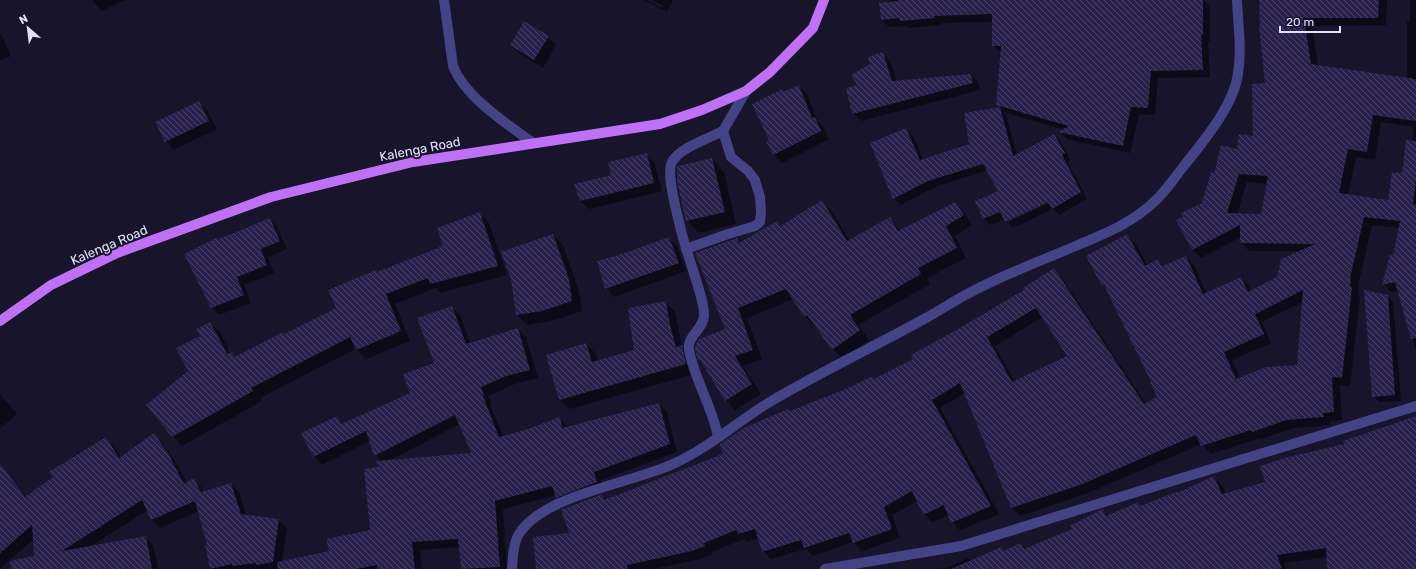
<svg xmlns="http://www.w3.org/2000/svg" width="1416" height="569" viewBox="0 0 1416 569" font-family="Rubik,sans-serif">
  <defs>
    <pattern id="building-back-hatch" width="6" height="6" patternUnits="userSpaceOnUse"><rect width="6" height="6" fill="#29214b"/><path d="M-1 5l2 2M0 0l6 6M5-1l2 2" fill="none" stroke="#484166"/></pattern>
  </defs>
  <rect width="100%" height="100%" fill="#17142b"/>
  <g fill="#0007" fill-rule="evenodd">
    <path d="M92 0H125L102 11Z"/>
    <path d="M644 0H647L662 8 663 6 652 0H673L667 12Z"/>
    <path d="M889 0H1203L1210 6V42H1208L1210 77 1158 78 1155 115 1139 114 1130 153 1067 139 1060 132 1065 130 1003 112 1006 115 1017 155 1054 135 1061 142 1070 160 1068 162 1087 199 1059 215 1053 209 1013 228 1005 219 990 225 984 219 976 201 999 192 988 170 935 187 901 205 894 199 871 144 906 129 913 136 923 160 970 144 965 114 1001 108 997 104 1002 53 993 46V22L942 23V25L908 28 906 26 889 27 882 20 889 3ZM1052 199 1053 201 1007 223V220Z"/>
    <path d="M1260 0H1387L1386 25 1312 26 1318 66 1407 79V21H1410V0H1416V351L1399 291 1391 292 1383 284 1394 256 1399 228 1372 225 1358 286 1359 287 1358 294 1360 296 1350 386 1340 385 1342 420 1331 421V425L1294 428 1261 439 1260 438 1211 454 1202 444 1088 493 1020 516 1012 508 965 393 940 408 999 514 960 530 952 522 949 515 932 522 924 514 918 501 892 515 900 538 862 551 853 542 813 556 806 549 771 559 763 551 759 538 747 542 744 539 712 552 713 554 701 559 653 569H537L570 534 602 496 606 501 725 454 790 412 849 389 872 377 875 380 914 359 954 333 1025 290 1054 270 1062 278 1146 404 1158 397 1108 290 1103 285 1126 235 1135 243 1148 266 1158 260 1164 267 1186 257 1194 265 1206 293 1241 278 1249 286 1251 291 1277 278 1300 251H1249L1241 242V237L1201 258 1192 250 1184 217 1203 203 1214 174 1238 150 1254 137 1266 84ZM1381 122 1414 127 1408 171 1402 174 1389 201 1348 196 1356 157 1375 160ZM1247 182 1268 184 1261 215 1237 214ZM1303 302 1298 366 1240 378 1232 360 1271 343 1262 322ZM1043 317 1069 356 1015 382 995 346Z"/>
    <path d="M0 34 3 37 11 56 0 60Z"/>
    <path d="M548 37 556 45 543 68 519 53 511 45Z"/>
    <path d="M883 53 890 61 897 82 971 75 978 82 980 90 861 121 853 113 858 86 871 64Z"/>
    <path d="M798 86 807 94 818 122 823 126 829 139 782 163 774 154 783 92Z"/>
    <path d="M199 102 207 110 217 129 174 150 166 141Z"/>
    <path d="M646 154 654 162 662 191 589 209 580 201 576 184 612 175Z"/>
    <path d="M712 159 724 172 736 224 699 233 687 221 678 182Z"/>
    <path d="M822 202 832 211 849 240 890 219 901 231 955 203 965 213 972 225 955 236 966 258 927 278 930 284 858 325 869 340 843 359 833 349 816 325 814 326 805 316 793 299 747 318 762 359 743 366 761 394 735 410 726 400 703 364 699 360 726 330 737 239 741 243 777 222 781 226Z"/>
    <path d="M479 213 489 223 507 275 440 293 436 288 395 304 410 341 366 359 356 349 260 398 262 401 182 446 173 436 190 372 201 336 210 323 220 332 230 354 231 353 236 358 337 309 376 271 378 272 444 247ZM215 333H217L230 358 228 359Z"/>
    <path d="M270 219 277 227 287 249 268 257 274 273 244 285 251 303 219 315 211 307 219 240Z"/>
    <path d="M553 235 563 245 579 291 582 311 552 321 527 325 517 315 512 278Z"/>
    <path d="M669 238 677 246 686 271 614 297 606 288 620 256Z"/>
    <path d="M1387 296 1393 302 1401 401 1379 402 1373 396Z"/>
    <path d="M666 302 675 312 682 346 692 356 695 374 570 409 560 400 586 344 596 354 598 361 636 350Z"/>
    <path d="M452 307 460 315 470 343 518 329 526 337 538 378 515 384 488 396 492 403 490 404 503 436 529 430 559 419 568 427 659 404 667 412 677 452 601 480 605 490 565 505 556 495 503 509 507 569H462L460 547 420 550 422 569H212L208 546 198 511 160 528 152 520 148 510 88 548 145 537 153 545 158 569H36L34 539 0 568V474L4 471 12 479 26 497 106 438 114 446 121 458 154 435 162 443 177 464 187 483 194 480 202 488 204 492 231 484 239 492 246 515 279 520 287 528 282 562 330 551 372 530 381 461 375 455 370 441 322 465 314 457 336 417 343 424 411 393 435 364ZM460 424 472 454 388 461Z"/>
    <path d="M0 394 17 414 0 429Z"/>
    <path d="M1416 417V569H1328L1327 557 1284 563 1286 569H943L969 558 972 561 1001 548 1004 552 1021 544 1026 549 1073 530 1103 510 1108 516 1138 503 1141 507 1177 494 1214 477 1222 485 1226 494 1266 483 1345 445Z"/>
  </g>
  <g fill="url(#building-back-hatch)" fill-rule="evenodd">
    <path d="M898 0H1203V35H1201L1203 70 1151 71 1148 108 1131 107 1123 146 1058 132 1069 126 996 105 1001 46H992V14L934 16 935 18 900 21 899 18 881 20 879 3 898 1Z"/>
    <path d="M1259 0H1379L1378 18H1304L1311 64 1416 79V121L1373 115 1367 152 1348 149 1339 193 1388 200 1392 172 1402 173 1406 140 1416 141V179L1413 204 1416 205V338L1411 339 1395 282 1382 285 1390 255H1393L1400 221 1364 217 1350 278H1351L1350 287H1352L1342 378 1332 377 1334 412 1323 413V417L1286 420 1252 432 1251 430 1201 446 1196 435 1080 485 1011 508 960 383 932 400 991 506 951 523 944 505 923 515 912 491 884 507 892 529 853 543 849 533 804 548 801 540 762 552 755 529 738 534 736 530 704 543 705 546 692 551 627 565 628 569H536L533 537 569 533 561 510 602 494 604 500 723 454 720 444 744 428 788 409 790 411 848 388 872 376 874 379 913 359 911 356 913 355 912 354 953 332 1024 290 1023 288 1054 268 1144 404 1157 397 1150 382H1151L1104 285 1102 286 1086 256 1127 234 1145 266 1158 259 1162 266 1186 256 1203 294 1241 277 1248 292 1277 277 1281 259 1315 244 1240 243V225L1192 250 1176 220 1183 217 1181 213 1202 203 1211 172 1214 173 1221 145 1237 149 1239 134 1253 136 1252 84 1265 83 1259 26H1260ZM1239 174 1268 176 1261 214 1227 213ZM1303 290 1297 365 1266 367 1236 379 1224 352 1264 334 1255 314ZM1036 308 1067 356 1012 382 987 337Z"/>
    <path d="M524 21 549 36 534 60 510 45Z"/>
    <path d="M883 52 892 81 971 74 973 83 852 114 846 88 857 85 851 75 870 64 868 57Z"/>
    <path d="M799 85 812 118 815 117 821 131 773 155 766 141 769 140 752 104 782 89 783 92Z"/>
    <path d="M199 101 209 121 165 142 155 122Z"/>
    <path d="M1000 107 1013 156 1054 134 1065 153 1062 155 1081 192 1052 209 1048 202 1005 222 1000 212 983 219 975 201 998 191 983 164 928 181 893 199 870 143 906 128 920 160 969 144 964 113Z"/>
    <path d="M647 153 654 183 580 201 574 184 611 175 608 162Z"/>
    <path d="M712 158 725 212 686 221 677 182V166Z"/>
    <path d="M822 200 847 241 890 217 898 231 955 202 964 215 946 226 957 248 918 268 921 274 850 315 860 330 832 350 807 315 804 317 786 289 738 308 753 350 735 356 752 384 725 401 700 360 698 361 695 349 696 344 699 339 725 329 695 253 737 238 739 243 777 221 780 226Z"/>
    <path d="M480 212 498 266 430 284 428 278 386 294 401 331 356 350 350 337 251 388 253 391 172 437 146 405 188 371 176 348 200 336 196 329 210 322 227 354 232 352 235 357 283 332 284 334 336 308 328 290 376 270 377 272 443 246 437 228Z"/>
    <path d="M270 218 280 241 261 249 267 265 237 277 244 295 211 308 184 254 218 237 219 239Z"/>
    <path d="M553 234 569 279 572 301 542 311 516 315 511 279 501 252Z"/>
    <path d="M669 237 679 263 605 289 597 261 619 255Z"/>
    <path d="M1364 290 1388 295 1395 395 1372 397Z"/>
    <path d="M666 301 670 325 676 347 682 345 686 364 559 400 546 355 586 343 592 362 634 350 628 308Z"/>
    <path d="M452 306 466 344 518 328 530 370 506 376 481 387 484 395 483 396 499 437 528 429 560 417 562 428 659 403 670 444 594 472 597 482 556 498 552 486 495 501 500 567 461 569 458 539 412 542 415 569H377V565L356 569H278L277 562 329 551 326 539 370 530 364 469 378 467 376 461 471 453 455 415 374 456 366 431 313 457 301 433 337 416 341 424 410 393 403 374 434 363 417 318Z"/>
    <path d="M1416 416V569H1327L1326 548 1277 555 1282 569H951L1001 547 1003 551 1021 543 1024 549 1072 529 1070 526 1100 510 1103 509 1106 516 1138 502 1140 506 1176 492 1177 493 1214 476 1222 494 1265 482 1260 466 1284 458 1344 444 1343 441Z"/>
    <path d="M154 433 169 455 184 484 194 478 201 492 231 483 241 514 279 519 273 562 257 565 256 563 232 566V564L210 569 205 545H207L195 501 151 520 142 500 62 551 146 536 152 569H11L10 561 34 556 32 525 0 553V463L25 497 53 477 49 472 106 437 119 458Z"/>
  </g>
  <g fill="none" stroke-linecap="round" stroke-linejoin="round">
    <g stroke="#444386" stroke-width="10">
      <path d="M444 0 453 66C465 97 507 124 533 143"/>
      <path d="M686 249 728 234 755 226 760 222 761 212 760 197 755 180 748 171 731 157 723 131 746 91"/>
      <path d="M718 436C716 428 714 420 711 413 704 392 693 372 689 350 686 337 704 329 704 315 704 304 700 293 697 283 691 262 683 242 679 222 676 209 666 173 672 162 679 148 710 138 723 131"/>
      <path d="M512 569C513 557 513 541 521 531 548 494 632 483 673 464 709 448 739 420 773 400 823 371 875 346 926 318 942 309 957 299 973 291 1007 273 1043 260 1078 245 1107 233 1136 221 1158 198 1166 190 1173 180 1180 171 1201 144 1233 108 1238 74 1242 49 1238 25 1237 0"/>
      <path d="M825 569 961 546 1416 406"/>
    </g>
    <path stroke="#c070f4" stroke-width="10" d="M0 321 51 285 117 253 271 197 413 162 660 124 702 110 746 91 770 72 813 28 824 0"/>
  </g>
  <g text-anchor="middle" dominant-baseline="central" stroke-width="4" stroke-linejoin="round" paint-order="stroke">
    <g font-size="13" fill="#e3e0fd" stroke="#17142b">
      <text transform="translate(420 149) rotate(-11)">Kalenga Road</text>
      <text transform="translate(109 245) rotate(-23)">Kalenga Road</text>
    </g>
  </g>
  <g transform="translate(28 28) rotate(332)" stroke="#17142b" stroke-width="3" paint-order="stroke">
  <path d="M0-3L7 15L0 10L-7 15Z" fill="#e3e0fd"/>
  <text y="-6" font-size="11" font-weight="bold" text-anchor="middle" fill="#e3e0fd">N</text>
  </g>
  <path d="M1280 26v6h60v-6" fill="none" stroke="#e3e0fd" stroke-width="2"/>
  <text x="1286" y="26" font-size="12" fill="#e3e0fd" stroke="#17142b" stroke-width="3" paint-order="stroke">20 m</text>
</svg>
